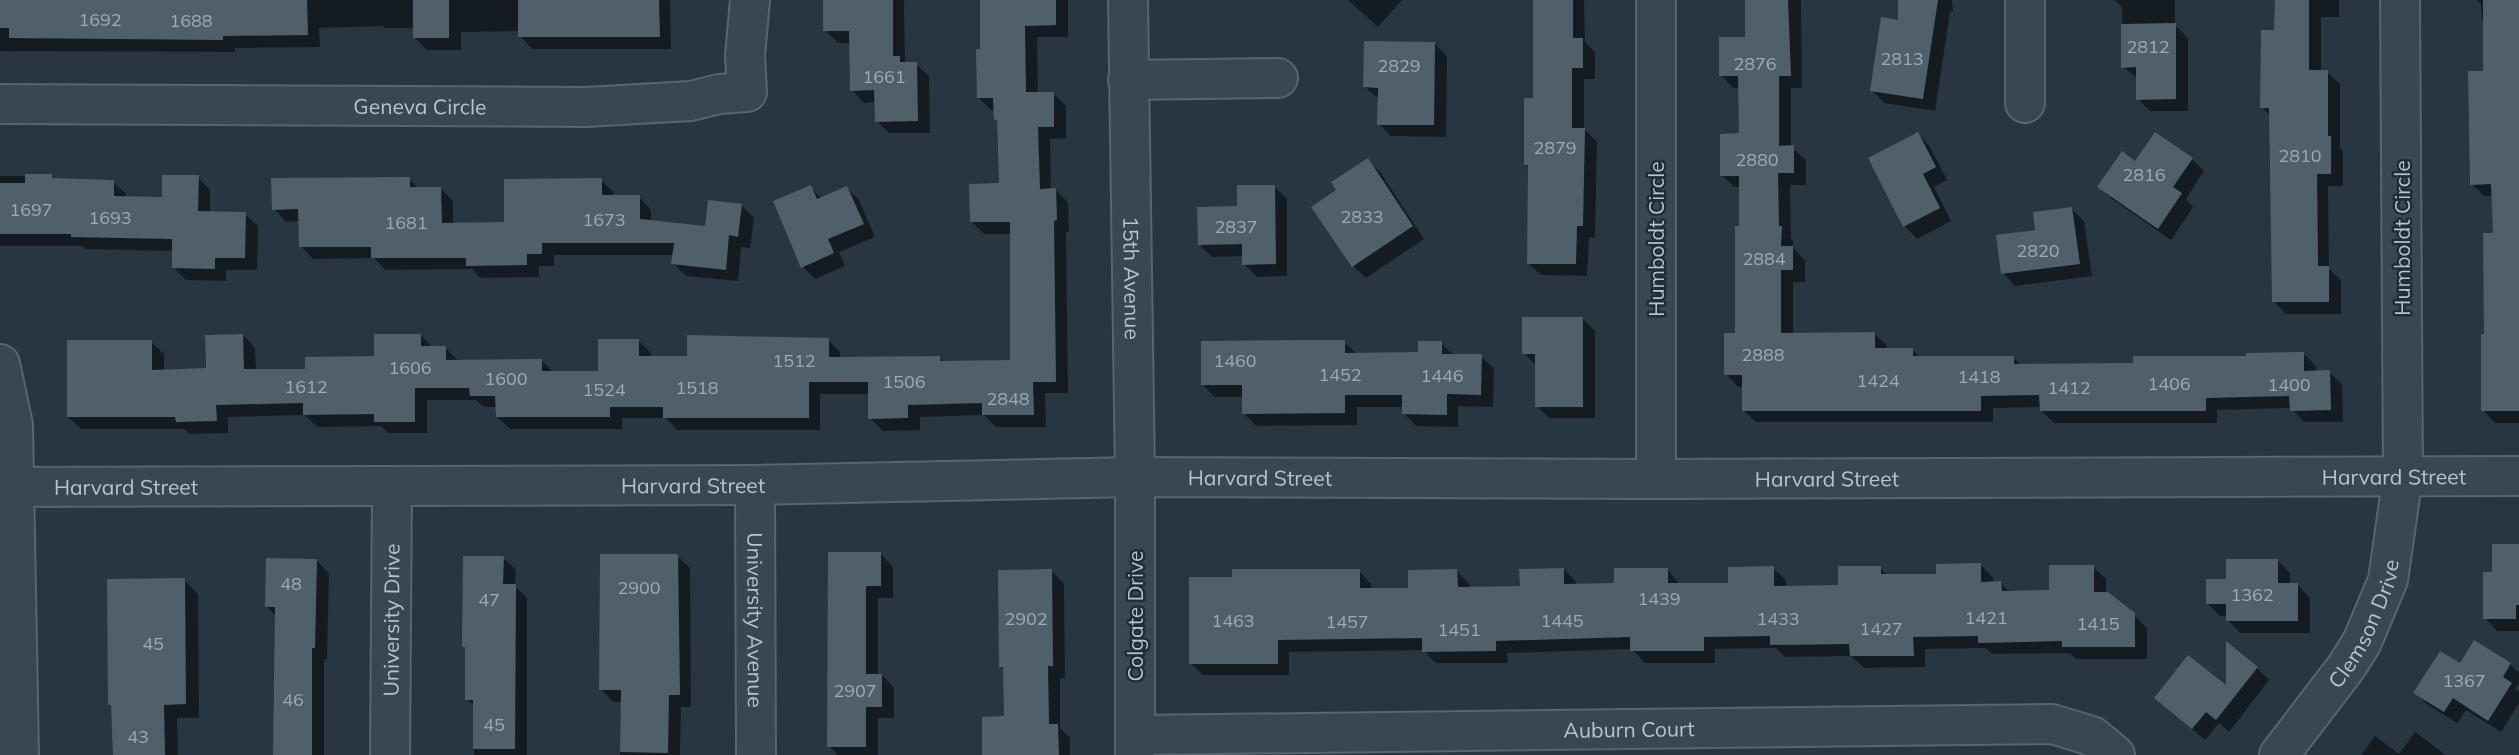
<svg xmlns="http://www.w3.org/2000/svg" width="2519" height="755" viewBox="0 0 2519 755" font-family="Mulish,sans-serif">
  <rect width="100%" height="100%" fill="#273640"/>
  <g fill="#0007">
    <path d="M0 0H670L671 49H532L520 36V31L461 32V50H427L415 38V28H385L383 26 319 28 320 47 235 48V52L0 51Z"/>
    <path d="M825 0H904L905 64H916L929 76 930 133H889L877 121 876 102 864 103 852 90 851 43H838L825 30Z"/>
    <path d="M982 0H1068V37H1037L1038 94H1054L1066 106V138L1050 139 1051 190H1056L1068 203 1069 232H1066L1068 393H1045L1046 427H996L984 415 920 417V430L883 431 870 418V394H820V430H677L666 418H622V429H510L497 417V407H484L476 400H427V433H388L381 426 317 427 305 415 228 417V433L190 434 184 429H81L68 417 151 342 164 354V371L208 370 243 335 255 348 256 371 306 370 376 358 421 335 433 348H445L458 360 542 361 554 373H600L638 340 651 353V358H688L828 340 840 352V359L939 357 944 362H1012V234H984L972 222 1000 184 999 123 996 119 995 110H991L978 97 982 50Z"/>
    <path d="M1348 0H1402L1378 27Z"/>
    <path d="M1534 0H1584L1585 42 1595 52V79H1584V129L1597 142 1595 238 1589 237 1587 276 1541 275 1528 263 1530 168 1526 165 1534 100Z"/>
    <path d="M1746 0H1801L1802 88H1791V147L1806 160V185H1790L1791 238 1793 241V248L1805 260V282H1793V335L1874 333 1887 346V350L1912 349 1921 358 2013 357 2021 365H2135L2303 353 2316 366V372H2329L2342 384 2343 422H2304L2291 408 2217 410V423H2054L2041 410V407L1993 408V422H1756L1743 410V387H1738L1726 374 1737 335 1740 187H1734L1722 175 1741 135 1740 88H1733L1721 75 1746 39Z"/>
    <path d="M1900 0H1952L1953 12H1950L1935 111 1884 103 1872 90 1900 22Z"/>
    <path d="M2115 0H2175V25L2188 38V111H2150L2138 99V79L2123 67 2122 7Z"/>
    <path d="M2276 0H2339V17H2321V72H2327L2340 84V148L2343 151V186H2328L2329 269 2341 280V314H2286L2274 301 2271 117 2262 107 2276 31Z"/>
    <path d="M2477 0H2519V423H2495L2483 410 2495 235 2493 196H2484L2472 184 2485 73V23L2482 20 2481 4Z"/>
    <path d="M1435 44 1447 56 1446 137 1391 136 1379 124V99L1365 87Z"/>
    <path d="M1918 134 1930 147 1947 180 1934 187 1951 221 1917 239 1905 226 1870 159Z"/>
    <path d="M2192 159 2204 171 2186 199 2193 207 2171 240 2112 199 2099 187 2136 163Z"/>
    <path d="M1368 160 1380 172 1424 239 1366 278 1353 266 1338 190Z"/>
    <path d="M0 176H52L56 180 113 182 126 194V198L164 199 198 177 210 190V213L245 214 258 226 257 270H226V281L186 280 174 268V251L85 249 82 246H0Z"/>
    <path d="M409 179 419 189H441L453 201V224H506L601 180 613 192V197H639L651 210V222L707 228 741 205 754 218 750 248 741 247 738 281 686 276 673 263 674 255H554V266H539V277L480 278 472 269 385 270 374 258 313 259 301 246 300 221 286 222 274 209Z"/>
    <path d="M1274 186 1287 199V276L1257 277 1244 264V256L1212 257 1199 244Z"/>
    <path d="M810 187 822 199 847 188 859 200 875 237 839 252 845 266 815 279 803 267Z"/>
    <path d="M2072 209 2084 221 2092 276 2015 286 2003 273 2037 231Z"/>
    <path d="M1583 319 1595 331V418H1549L1537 406V367L1524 353Z"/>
    <path d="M1344 342 1357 354H1420L1441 343 1454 356H1481L1494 369 1493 407 1458 406V427L1416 426 1404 413V407H1357V425L1256 426 1244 413V397H1215L1203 385Z"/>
    <path d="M2519 546V631H2497L2485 618 2494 573Z"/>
    <path d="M830 554H881L893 567V598H878V675H882L894 688V718H878V755H838L829 746Z"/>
    <path d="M677 556 690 568 691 707H681L680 755H620L622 702H613L601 689Z"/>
    <path d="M503 558 516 570 515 586 527 598V755H474V706L467 699Z"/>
    <path d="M2277 560 2290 573V585H2298L2310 598V633H2240L2228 620V616H2220L2207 603 2228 581Z"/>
    <path d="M317 561 329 574 327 660 324 659V755H275L277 617 266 606Z"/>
    <path d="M1981 565 1993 578V583H2000L2010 592H2051L2093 567 2106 579V594L2134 615 2147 628V659H2076L2070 653 1992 654 1986 648 1925 649V667L1864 668 1851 656 1785 657 1776 648 1715 649V663H1645L1632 649 1507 653 1508 663H1436L1423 650 1289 652V675H1203L1190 663 1233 578 1359 571 1371 584 1372 590H1410L1457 571 1469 584V589L1522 588 1564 569 1576 582V586L1615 584 1668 570 1680 585H1730L1773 568 1786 580V587H1840L1880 568 1888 576 1938 575Z"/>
    <path d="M1052 571 1064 584 1065 678H1060V728L1070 738V755H984L1005 718V670L1000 666Z"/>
    <path d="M184 580 198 594 199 718H177L178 755H114L113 708 110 704Z"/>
    <path d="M2510 664 2519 673V683L2515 689 2519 692V703L2501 732 2466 710 2457 723 2428 705 2415 692 2460 666Z"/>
    <path d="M2257 668 2269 680 2229 732 2219 723 2205 740 2156 698 2228 689Z"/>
    <path d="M2415 732 2446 755H2361L2375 736 2399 754Z"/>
  </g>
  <g fill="#50606b">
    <path d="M0 0H307L308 35 223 36V40L9 38V28H0Z"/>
    <rect x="413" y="0" width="36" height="38"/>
    <path d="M518 0H659L660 37H518Z"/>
    <path d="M823 0H893V56H900V62H917L918 121 875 122 874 90 850 91 849 31H823Z"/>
    <path d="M980 0H1056V25L1025 26 1026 92H1054V127H1038L1040 189 1056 188 1057 220 1054 221 1056 382H1033L1034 415H982V403L908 405V418L868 419V382H809V418H663V407H610V417H496L495 396H470L469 388H415V422H374V414L303 415V403L216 405 217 421 176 422 175 417H67V340H152V370L206 368 205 335 243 334 244 369H305V357L374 356V334H421V346H446V360L542 359V371H598V339H639V356H687V335L829 338V357L940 356V361L1010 360V222H970L969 184 999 183 997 120H994L993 98H977L976 49H980Z"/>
    <path d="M1533 0H1573V38H1583V68H1572V128H1585L1583 226H1577L1576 264H1527L1528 165H1524V98H1533Z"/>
    <path d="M1745 0H1788L1791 76H1779V146L1794 145V173H1778L1779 226H1782L1781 246H1793V270H1781V333L1875 332V348H1913V356H2014V364L2133 363V356H2246V353L2304 352V371L2330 370 2331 410 2290 411 2289 396 2206 398V411H2040L2039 395 1981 396V411H1742V375H1724V333H1735V226H1739V176H1720V134L1739 133 1738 76H1719V37H1745Z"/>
    <path d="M1898 0H1938L1923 99 1870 91 1881 17 1898 20Z"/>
    <path d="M2275 0H2309V70H2328V136H2331V174H2317L2318 266H2329V302H2272L2269 108H2260L2261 30H2274Z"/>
    <path d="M2483 0H2519V411H2481V334H2484L2483 233H2493L2491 184 2470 185 2468 71H2483Z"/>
    <path d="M2176 23V99L2136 100V67L2121 68V24Z"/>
    <path d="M1364 41 1435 42 1434 125H1377L1378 88 1363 87Z"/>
    <path d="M1918 132 1936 167 1923 174 1940 208 1903 227 1868 158Z"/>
    <path d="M2155 132 2193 158 2173 187 2182 193 2158 229 2097 187 2122 151 2135 161Z"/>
    <path d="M1368 158 1413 226 1352 267 1311 207 1336 190 1331 182Z"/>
    <path d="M25 174H52V178L114 180V196L162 197V175H199L198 211 246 212 245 258H215V269L172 268V239L71 237V234H0V183H25Z"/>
    <path d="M410 177V187H441L442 223 504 222V179L602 178V195H640V219L705 226 708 200 742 204 738 237 729 235 726 270 671 264 674 243H542V254H527V265L466 266V258H371V247H299L298 209 272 210 271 178Z"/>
    <path d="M811 185 817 199 847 186 864 224 828 239 834 253 801 268 773 201Z"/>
    <path d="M1237 185H1275L1276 264 1242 265V244L1198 245 1197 207 1237 206Z"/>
    <path d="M2072 207 2080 264 2001 274 1996 235 2035 230 2033 212Z"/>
    <path d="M1522 317H1583V407H1535V354H1522Z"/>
    <path d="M1300 340H1345V353L1418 352V341H1442V354H1482L1481 395 1447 394V415L1402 414V395H1345V413L1242 414V385H1201V341Z"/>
    <path d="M2492 544H2519V605H2516V619H2483V572H2492Z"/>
    <path d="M828 552H881V586H866V674H882V707H866V747H827Z"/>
    <path d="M600 554H678L680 695H669L668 753 620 752 621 690H599Z"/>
    <path d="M463 556H504L503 584H516L515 749H473V700H465V647H462Z"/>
    <path d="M266 558 317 559 315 648H312V755H273L275 607H265Z"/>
    <path d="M2226 559H2278V583H2298V621H2226V604H2206V579H2226Z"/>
    <path d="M1981 563V582L2001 581 2002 591 2049 590V565H2094V592H2108L2135 613V647H2062V641L1978 643V636L1913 637 1914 656H1850L1849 644 1770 645V636L1704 637V651H1630V637L1496 641V651L1422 652V638L1278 640V664H1189V577H1232V569H1360V588H1408V570L1457 569 1458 587 1520 586 1519 569 1564 568V584L1614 583V568H1668V583H1728V567L1774 566V586L1838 585V566H1881V574H1936V564Z"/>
    <path d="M1052 569 1053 666H1048L1049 724H1058L1059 755H982V717L1004 716 1003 667H999L998 570Z"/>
    <path d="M185 578 186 704 164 705 165 755H113L111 705H108L107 579Z"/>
    <path d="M2474 640 2511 663 2503 677 2512 683 2488 721 2453 698 2444 712 2413 693 2440 651 2460 663Z"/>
    <path d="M2226 641 2258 667 2216 720 2206 712 2192 729 2154 698 2188 655 2226 685Z"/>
  </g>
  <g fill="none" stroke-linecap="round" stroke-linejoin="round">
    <defs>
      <g id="minor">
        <path id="s1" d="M1128 0 1135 477V755"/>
        <path d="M1656 0V479"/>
        <path d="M1128 80 1278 78"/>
        <path d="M2025 103V0"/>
        <path id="s2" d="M0 104 586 107 691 101 719 94 747 92 745 56 750 0"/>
        <path d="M0 364 13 425 19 755"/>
        <path id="s3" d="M755 485 756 755"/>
        <path id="s4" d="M0 487 755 485 1135 477 1656 479 2519 476"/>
        <path id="s5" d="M1135 735 2052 724 2092 736 2115 755"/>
        <path id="s6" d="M390 755 392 486"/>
        <path id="s7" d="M2279 755 2347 666 2362 642 2388 580 2403 475 2400 0"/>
      </g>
    </defs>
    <use href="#minor" stroke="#59656e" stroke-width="42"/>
    <use href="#minor" stroke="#3b4750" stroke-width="38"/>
  </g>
  <g text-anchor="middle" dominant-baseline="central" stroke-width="5" stroke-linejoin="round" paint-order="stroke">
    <g font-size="18" fill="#9eaab3">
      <text x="100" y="19">1692</text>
      <text x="191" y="20">1688</text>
      <text x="2148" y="46">2812</text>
      <text x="1902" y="58">2813</text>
      <text x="1755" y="63">2876</text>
      <text x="1399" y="65">2829</text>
      <text x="884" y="76">1661</text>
      <text x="1555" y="147">2879</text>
      <text x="2300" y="155">2810</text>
      <text x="1757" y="159">2880</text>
      <text x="2144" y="174">2816</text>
      <text x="31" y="209">1697</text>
      <text x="1362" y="216">2833</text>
      <text x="110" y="217">1693</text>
      <text x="604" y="219">1673</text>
      <text x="406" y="222">1681</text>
      <text x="1236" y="226">2837</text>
      <text x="2038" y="250">2820</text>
      <text x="1764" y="258">2884</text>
      <text x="1763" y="354">2888</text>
      <text x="794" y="360">1512</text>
      <text x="1235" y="360">1460</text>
      <text x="410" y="367">1606</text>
      <text x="1340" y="374">1452</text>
      <text x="1442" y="375">1446</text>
      <text x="1979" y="376">1418</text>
      <text x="506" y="378">1600</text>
      <text x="1878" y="380">1424</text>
      <text x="904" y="381">1506</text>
      <text x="2169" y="383">1406</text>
      <text x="2289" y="384">1400</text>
      <text x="306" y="386">1612</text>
      <text x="697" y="387">1518</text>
      <text x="2069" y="387">1412</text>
      <text x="604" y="389">1524</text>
      <text x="1008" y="398">2848</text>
      <text x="291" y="583">48</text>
      <text x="639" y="587">2900</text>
      <text x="2252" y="594">1362</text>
      <text x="1659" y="598">1439</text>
      <text x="489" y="599">47</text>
      <text x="1986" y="617">1421</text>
      <text x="1026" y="618">2902</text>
      <text x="1778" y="618">1433</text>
      <text x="1233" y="620">1463</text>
      <text x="1562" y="620">1445</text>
      <text x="1347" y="621">1457</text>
      <text x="2098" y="623">1415</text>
      <text x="1881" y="628">1427</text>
      <text x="1459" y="629">1451</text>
      <text x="153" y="643">45</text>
      <text x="2464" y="680">1367</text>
      <text x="855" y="690">2907</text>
      <text x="293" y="699">46</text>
      <text x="494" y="724">45</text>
      <text x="138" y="736">43</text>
    </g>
    <g font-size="21" fill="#b8c2cb" stroke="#202c36">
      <text stroke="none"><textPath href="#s2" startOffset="420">Geneva Circle</textPath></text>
      <text transform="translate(2402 238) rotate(-90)">Humboldt Circle</text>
      <text transform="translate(1656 239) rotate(-90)">Humboldt Circle</text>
      <text stroke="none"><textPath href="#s1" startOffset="278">15th Avenue</textPath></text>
      <text stroke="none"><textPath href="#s4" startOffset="2394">Harvard Street</textPath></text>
      <text stroke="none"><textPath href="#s4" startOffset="1260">Harvard Street</textPath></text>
      <text stroke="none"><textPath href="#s4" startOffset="1827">Harvard Street</textPath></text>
      <text stroke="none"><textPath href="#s4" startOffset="693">Harvard Street</textPath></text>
      <text stroke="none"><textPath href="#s4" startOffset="126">Harvard Street</textPath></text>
      <text transform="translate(1135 616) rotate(-90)">Colgate Drive</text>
      <text stroke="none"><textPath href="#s6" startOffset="135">University Drive</textPath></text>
      <text stroke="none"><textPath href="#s3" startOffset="135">University Avenue</textPath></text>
      <text stroke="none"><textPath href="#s7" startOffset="158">Clemson Drive</textPath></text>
      <text stroke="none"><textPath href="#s5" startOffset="494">Auburn Court</textPath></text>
    </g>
  </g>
</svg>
